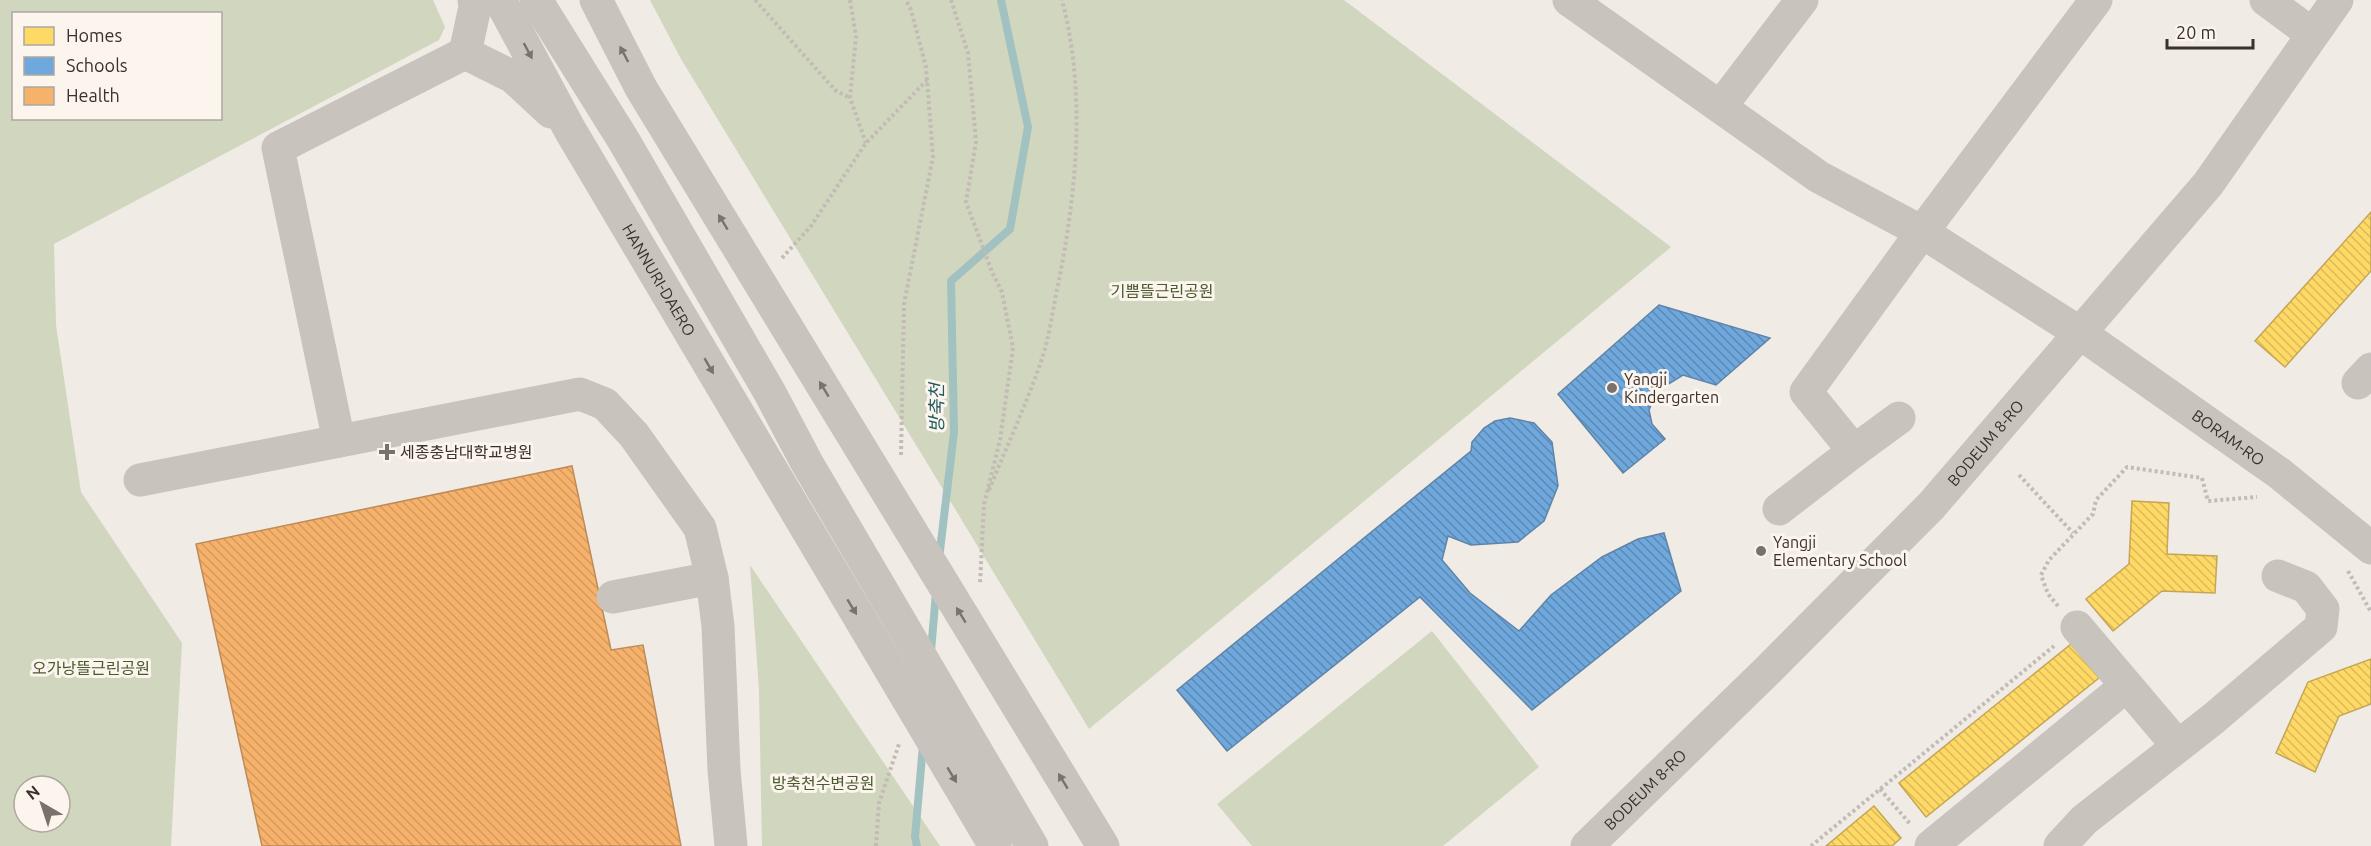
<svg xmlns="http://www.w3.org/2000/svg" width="2371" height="846" viewBox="0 0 2371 846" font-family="Ubuntu,'Noto Sans KR',sans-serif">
  <defs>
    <pattern id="homes-back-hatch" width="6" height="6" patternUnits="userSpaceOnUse" patternTransform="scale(1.5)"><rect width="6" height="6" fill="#ffd966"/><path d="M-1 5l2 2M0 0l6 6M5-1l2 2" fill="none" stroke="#dbbb59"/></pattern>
    <pattern id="schools-back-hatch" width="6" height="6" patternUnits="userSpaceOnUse" patternTransform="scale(1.5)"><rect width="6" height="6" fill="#6fa8dc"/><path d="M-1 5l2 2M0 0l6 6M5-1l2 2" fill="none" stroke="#5c89b3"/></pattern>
    <pattern id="health-back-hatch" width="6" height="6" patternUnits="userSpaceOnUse" patternTransform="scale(1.5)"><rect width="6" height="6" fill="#f6b26b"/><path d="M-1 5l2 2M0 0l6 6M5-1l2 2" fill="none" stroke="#d4995d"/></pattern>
  </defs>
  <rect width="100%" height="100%" fill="#f0ebe5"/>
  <g fill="#d1d6bf" fill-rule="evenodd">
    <path d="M0 0H433L445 27 439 40 54 244 56 325 81 492 182 643 171 846H0ZM14 14H220V118H14ZM24 786H60V822H24Z"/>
    <path d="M650 0H1344L1671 247 1089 729 681 59Z"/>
    <path d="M750 565 940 846H762L759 690Z"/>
    <path d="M1432 631 1539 767 1443 846H1252L1217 804Z"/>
  </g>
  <g fill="url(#homes-back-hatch)" stroke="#c4a654" stroke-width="1.5">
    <path d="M2371 212V271L2285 367 2255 341Z"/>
    <path d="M2132 501 2169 503 2167 554 2217 556 2215 593 2162 591 2113 631 2086 599 2129 564Z"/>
    <path d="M2071 644 2099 678 1926 817 1899 783Z"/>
    <path d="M2371 659V704L2339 716 2315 772 2276 753 2308 682Z"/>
    <path d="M1874 806 1901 838 1892 846H1826Z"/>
  </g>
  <g fill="url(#schools-back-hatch)" stroke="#5f84a7" stroke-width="1.5">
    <path d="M1659 305 1770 338 1716 385 1683 375 1657 391 1649 410 1652 424 1665 439 1623 473 1558 394Z"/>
    <path d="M1510 418 1534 423 1552 442 1558 486 1544 521 1518 542 1471 545 1448 536 1442 560 1470 593 1519 631 1551 595 1602 557 1638 539 1664 533 1681 591 1532 710 1420 597 1227 751 1177 690 1471 451 1472 442 1484 428 1495 421Z"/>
  </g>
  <path fill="url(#health-back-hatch)" stroke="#be8b58" stroke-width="1.5" d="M572 466 611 650 643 645 681 846H262L196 544Z"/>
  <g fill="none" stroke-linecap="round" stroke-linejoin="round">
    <g stroke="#a1c2c1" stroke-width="8">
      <path d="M939 559 954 432 951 281 1010 229 1028 127 1001 0"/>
      <path d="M931 651 936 593"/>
      <path d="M917 846 915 837 923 745"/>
    </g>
    <g stroke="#c2bbb6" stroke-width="4" stroke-dasharray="3 3" stroke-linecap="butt">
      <path d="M755 0 835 90 850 98"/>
      <path d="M850 0 856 36 850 98 866 143"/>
      <path d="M951 0 968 53 976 142 966 202 992 272 1002 292 1013 348 1000 440 984 504 980 584"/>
      <path d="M782 258 811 226 866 143 927 80"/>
      <path d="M901 455 904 304 933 157 926 67 911 10 906 0"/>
      <path d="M2019 475 2073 533"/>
      <path d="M989 490C1008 443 1030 397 1045 349 1050 330 1053 310 1057 290 1076 196 1087 95 1062 0"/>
      <path d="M2348 571 2371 612"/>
      <path d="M2058 606 2048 594 2041 575 2049 560 2093 514 2096 500 2127 467 2202 478 2208 501 2257 497"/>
      <path d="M1880 789 1911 825"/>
      <path d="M876 846 879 803 899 744"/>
      <path d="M1811 846 2054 646"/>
    </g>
    <g stroke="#c9c3be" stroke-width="33">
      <path d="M474 0 475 7 465 53 513 77 551 112"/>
      <path id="s1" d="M500 0 570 130 995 846"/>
      <path d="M536 0 624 141 770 393 807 463 1032 846"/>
      <path d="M596 0 641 88 1103 846"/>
      <path id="s2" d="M1569 0 1819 177 1922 232 2080 333 2279 473 2371 548"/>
      <path d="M2266 0 2312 34"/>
      <path d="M1721 106 1802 0"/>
      <path d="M2358 383 2371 369"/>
      <path d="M339 441 278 148 465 53"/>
      <path d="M1854 451 1899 418"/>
      <path d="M140 480 580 394 605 404 634 435 700 528 712 578 718 626 724 770 731 846"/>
      <path d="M1779 509 1854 451 1806 392 1922 232 2096 0"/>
      <path d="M613 597 712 578"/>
      <path d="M2077 627 2178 746"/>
      <path id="s3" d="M1587 846 1768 670 1932 505 2208 184 2337 0"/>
      <path d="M1931 846 2126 686"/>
      <path d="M2060 846 2084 820 2213 719 2321 627 2323 609 2306 587 2278 576"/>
    </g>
  </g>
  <defs><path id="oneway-solid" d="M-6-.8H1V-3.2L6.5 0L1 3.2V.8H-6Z" transform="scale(1.5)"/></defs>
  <g fill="#7b726d">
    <use href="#oneway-solid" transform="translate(528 51) rotate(62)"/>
    <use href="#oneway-solid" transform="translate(624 54) rotate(-118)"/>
    <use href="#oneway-solid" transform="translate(723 222) rotate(-121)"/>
    <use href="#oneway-solid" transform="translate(709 366) rotate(60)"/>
    <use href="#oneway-solid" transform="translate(824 389) rotate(-121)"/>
    <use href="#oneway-solid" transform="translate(852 607) rotate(59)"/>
    <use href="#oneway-solid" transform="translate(961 615) rotate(-121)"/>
    <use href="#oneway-solid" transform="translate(952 775) rotate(59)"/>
    <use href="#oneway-solid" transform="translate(1063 781) rotate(-121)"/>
  </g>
  <g fill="#7a716c" stroke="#fbf5ee" stroke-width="2">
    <circle cx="1612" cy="388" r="6"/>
    <path d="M384 443h6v6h6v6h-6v6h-6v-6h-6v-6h6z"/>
    <circle cx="1761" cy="551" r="6"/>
  </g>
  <g text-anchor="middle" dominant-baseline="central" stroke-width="6" stroke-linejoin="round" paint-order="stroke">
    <g font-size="16" fill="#3b302b" stroke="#fbf5ee">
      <text stroke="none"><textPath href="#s1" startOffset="322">HANNURI-DAERO</textPath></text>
      <text stroke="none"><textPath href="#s2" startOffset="792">BORAM-RO</textPath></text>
      <text stroke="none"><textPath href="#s3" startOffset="567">BODEUM 8-RO</textPath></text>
      <text stroke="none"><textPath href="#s3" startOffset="81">BODEUM 8-RO</textPath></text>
    </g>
    <g font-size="16" fill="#4a5a2e" stroke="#fbf5ee">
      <text x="1162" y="291">기쁨뜰근린공원</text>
      <text x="91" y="668">오가낭뜰근린공원</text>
      <text x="823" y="783">방축천수변공원</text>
    </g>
    <g font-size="16" fill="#3b302b" stroke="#fbf5ee" text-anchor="start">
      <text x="1624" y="379">Yangji<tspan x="1624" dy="18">Kindergarten</tspan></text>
      <text x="400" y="452">세종충남대학교병원</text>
      <text x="1773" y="542">Yangji<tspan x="1773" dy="18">Elementary School</tspan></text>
    </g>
    <g font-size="18" font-style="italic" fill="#1f5a5e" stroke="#fbf5ee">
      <text transform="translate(936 408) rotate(-90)">방축천</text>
    </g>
  </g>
  <rect x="12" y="12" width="210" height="108" fill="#fbf5ee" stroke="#aea6a0" stroke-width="1.5"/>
  <rect x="24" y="27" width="30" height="18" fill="#ffd966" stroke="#aea6a0" stroke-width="1.5"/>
  <text x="66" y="42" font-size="18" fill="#3b302b">Homes</text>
  <rect x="24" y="57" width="30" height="18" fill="#6fa8dc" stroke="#aea6a0" stroke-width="1.5"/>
  <text x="66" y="72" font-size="18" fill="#3b302b">Schools</text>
  <rect x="24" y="87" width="30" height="18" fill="#f6b26b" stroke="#aea6a0" stroke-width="1.5"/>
  <text x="66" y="102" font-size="18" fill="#3b302b">Health</text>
  <g transform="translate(42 804) rotate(321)"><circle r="28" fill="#fbf5ee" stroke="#aea6a0" stroke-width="1.5"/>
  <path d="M0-4.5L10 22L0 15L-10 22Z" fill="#7a716c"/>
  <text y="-9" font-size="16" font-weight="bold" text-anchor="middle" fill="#3b302b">N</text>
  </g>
  <path d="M2167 39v9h86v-9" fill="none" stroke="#3b302b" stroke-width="3"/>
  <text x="2176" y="39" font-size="18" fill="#3b302b" stroke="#fbf5ee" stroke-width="4.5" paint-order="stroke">20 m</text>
</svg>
